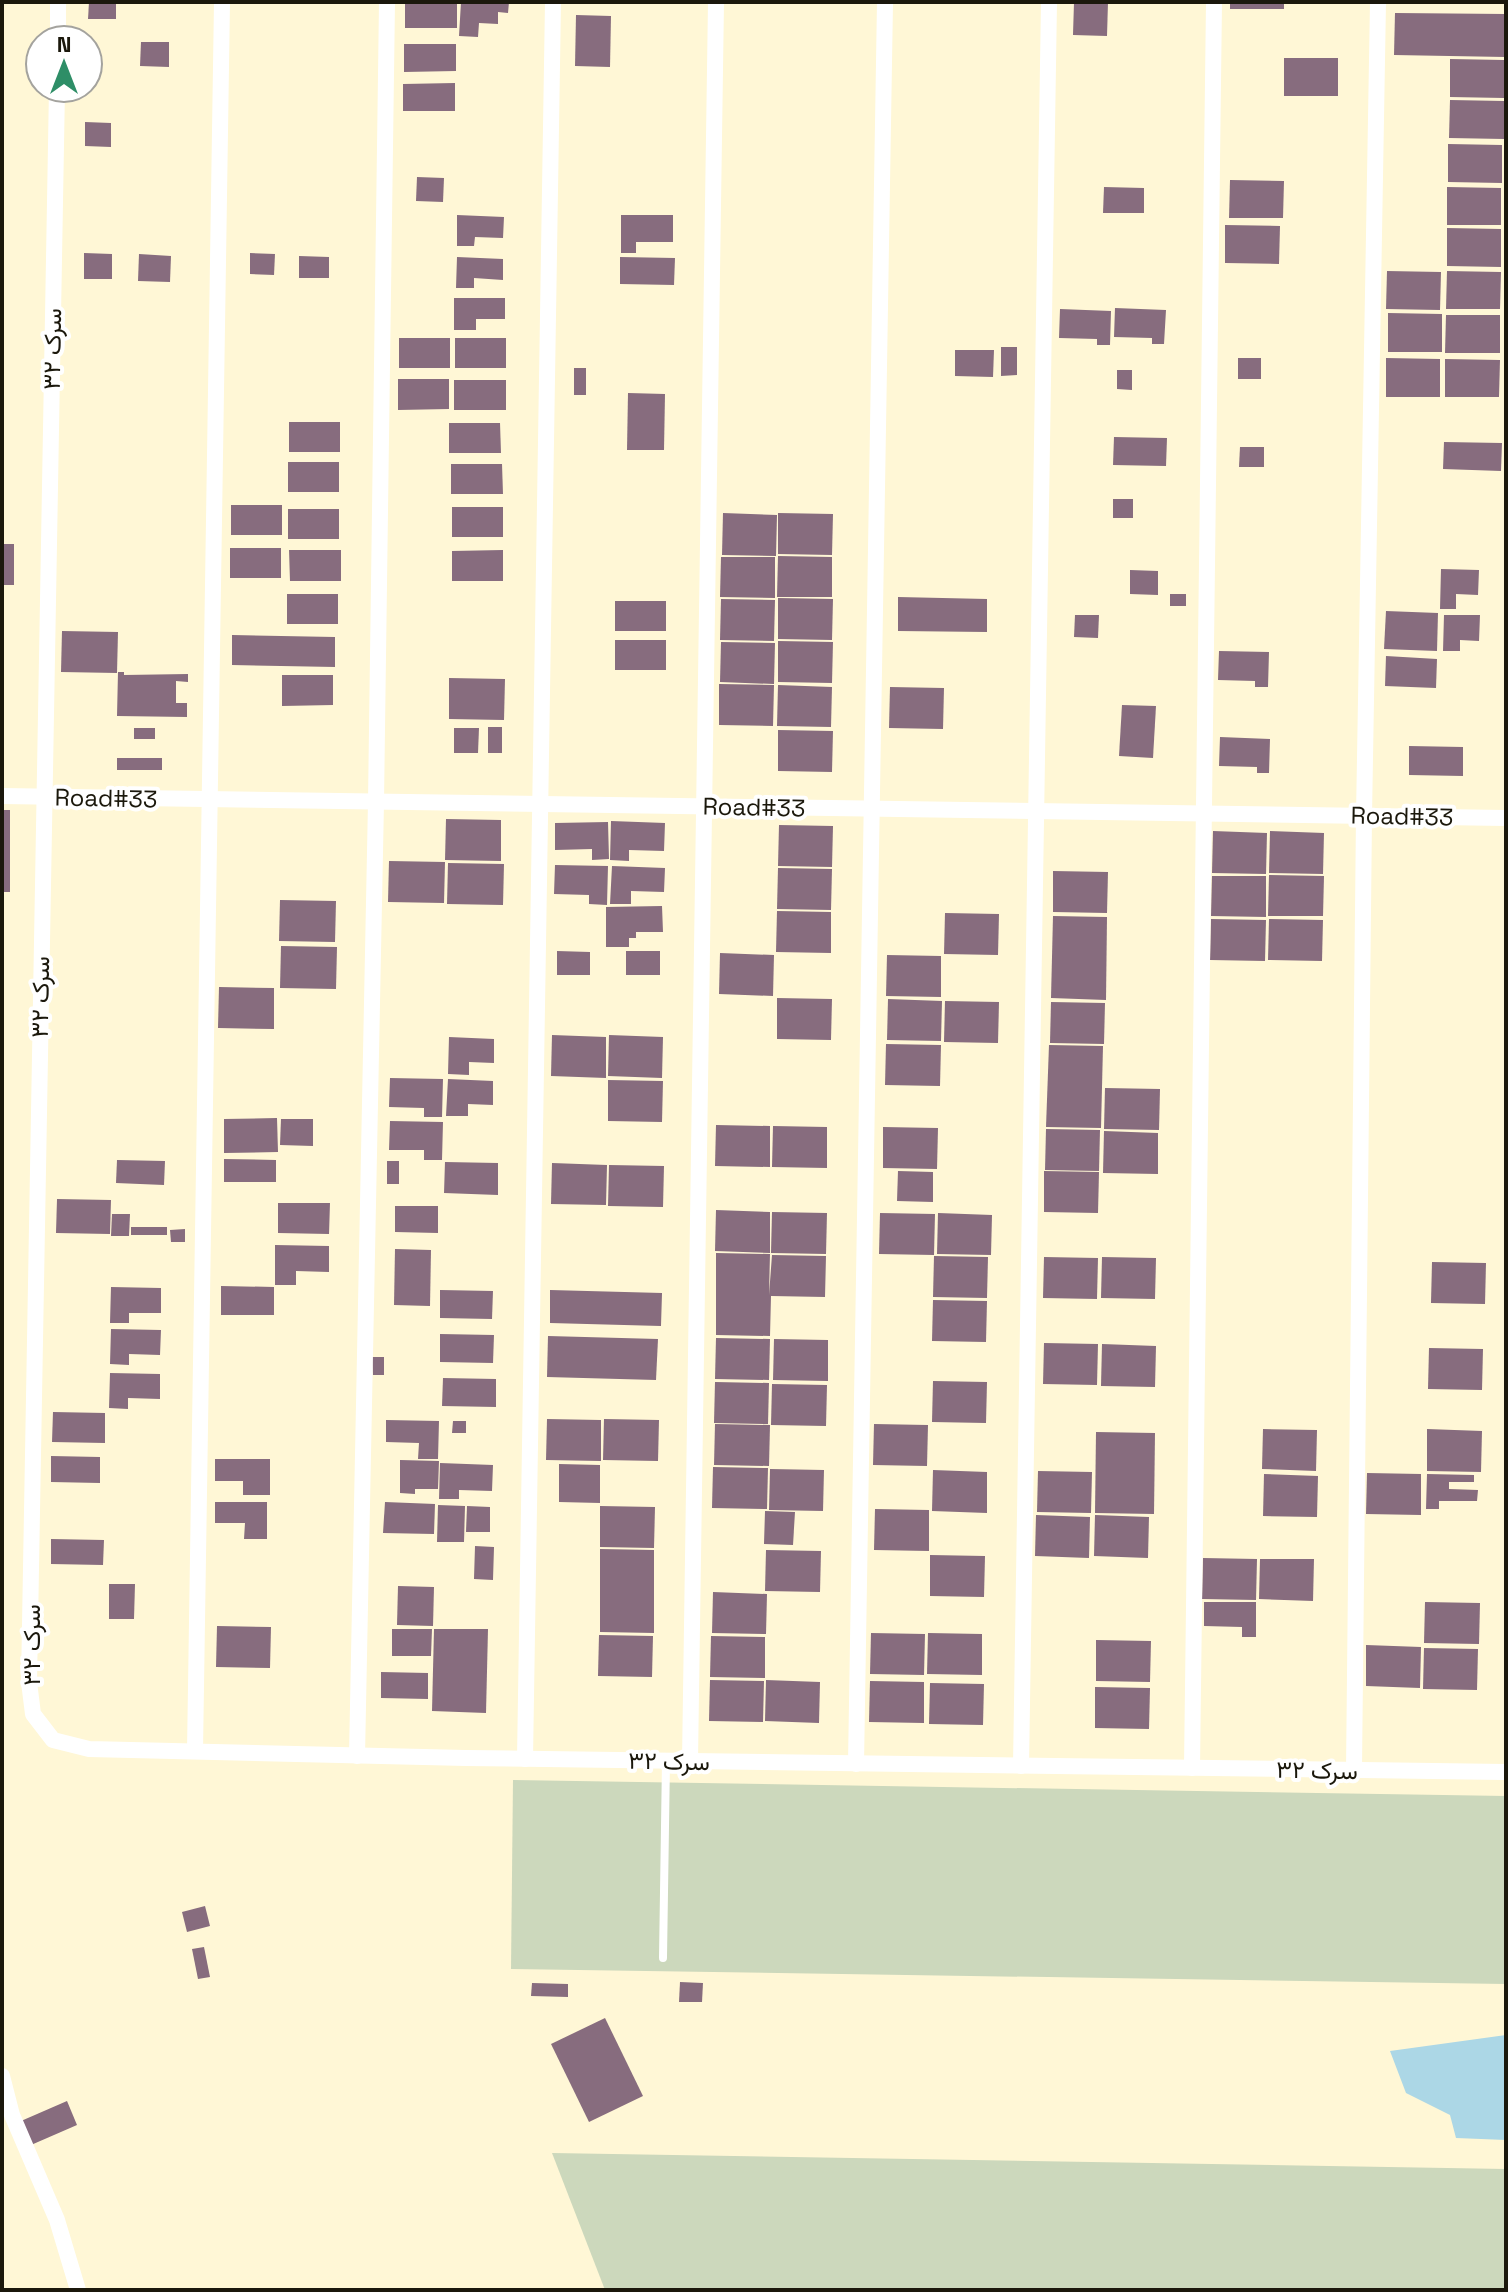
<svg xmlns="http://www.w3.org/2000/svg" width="1508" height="2292" viewBox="0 0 1508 2292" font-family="'Space Grotesk',Vazirmatn,sans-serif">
  <rect width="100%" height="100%" fill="#fff7d6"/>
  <g fill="#ccd8bc">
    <path d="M513 1780 1506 1796V1984L511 1969Z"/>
    <path d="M552 2153 1506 2169V2290H605Z"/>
  </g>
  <path fill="#acd7e6" d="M1506 2035V2140L1456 2138 1450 2115 1406 2093 1390 2051Z"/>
  <g fill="#876c7e">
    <path d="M89 2H116V19H88Z"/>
    <rect x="405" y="2" width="52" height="26"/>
    <path d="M461 2H509L508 13 498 12V24L479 23 478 37 459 36Z"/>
    <path d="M1074 2H1108L1107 36 1073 35Z"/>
    <rect x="1230" y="2" width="54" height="7"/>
    <path d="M1395 13 1506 14 1505 57 1394 55Z"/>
    <path d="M576 15 611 16 610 67 575 66Z"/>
    <path d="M141 42H169V67L140 66Z"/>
    <path d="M404 44H456V71L404 72Z"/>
    <rect x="1284" y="58" width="54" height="38"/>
    <path d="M1450 59 1504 60V98L1450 97Z"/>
    <path d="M455 83V111H403V84Z"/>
    <path d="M1450 100 1504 101V139L1449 138Z"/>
    <path d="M85 122 111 123V147L85 146Z"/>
    <path d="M1448 144 1502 145V183L1448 182Z"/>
    <path d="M417 177 444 178 443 202 416 201Z"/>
    <path d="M1230 180 1284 181 1283 218H1229Z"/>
    <path d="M1104 187 1144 188V213H1103Z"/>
    <path d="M1447 187 1501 188V225H1447Z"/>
    <path d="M457 215 504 217 503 238 475 237 474 246H457Z"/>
    <path d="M621 215H673V242H636V253H621Z"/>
    <path d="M1225 225 1280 226 1279 264 1225 263Z"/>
    <path d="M1447 228 1501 229V267L1447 266Z"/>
    <path d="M84 253 112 254V279H84Z"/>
    <path d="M250 253 275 254 274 275 250 274Z"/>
    <path d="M139 254 171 256 170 282 138 281Z"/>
    <path d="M299 256 329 257V278H299Z"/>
    <path d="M457 257 503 259V280L474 278V288H456Z"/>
    <path d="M620 257 675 258 674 285 620 284Z"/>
    <path d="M1387 271 1441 272 1440 310 1386 309Z"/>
    <path d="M1447 271 1501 272 1500 309H1446Z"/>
    <path d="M454 298H505V319H476V330H454Z"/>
    <path d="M1115 308 1166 310 1164 344H1152V338L1114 337Z"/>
    <path d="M1060 309 1111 311 1110 345H1097V339L1059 338Z"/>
    <path d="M1388 313 1442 314V352H1388Z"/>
    <path d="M1446 315H1500V353H1445Z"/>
    <rect x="399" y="338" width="51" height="30"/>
    <rect x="455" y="338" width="51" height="30"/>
    <path d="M1001 347H1017V375L1001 376Z"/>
    <path d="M955 350H994L993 377 955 376Z"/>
    <rect x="1238" y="358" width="23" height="21"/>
    <path d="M1386 358 1440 359V397H1386Z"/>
    <path d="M1445 359 1500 360 1499 397H1445Z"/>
    <rect x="574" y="368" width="12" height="27"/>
    <path d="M1117 370H1132V390L1117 389Z"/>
    <path d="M398 379H449V409L398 410Z"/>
    <rect x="454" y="380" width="52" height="30"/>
    <path d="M628 393 665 394 664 450H627Z"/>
    <rect x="289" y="422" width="51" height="30"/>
    <path d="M449 423H500L501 453H449Z"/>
    <path d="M1114 437 1167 438 1166 466 1113 465Z"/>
    <path d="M1444 442 1502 443 1501 471 1443 469Z"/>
    <path d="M1240 447H1264V467H1239Z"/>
    <rect x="288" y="462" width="51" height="30"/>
    <path d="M451 464H502L503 494H451Z"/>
    <rect x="1113" y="499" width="20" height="19"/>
    <rect x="231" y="505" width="51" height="30"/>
    <rect x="452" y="507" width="51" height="30"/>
    <rect x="288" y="509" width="51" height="30"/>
    <path d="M723 513 777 515 776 556 722 555Z"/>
    <path d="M778 513 833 514 832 555 778 554Z"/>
    <rect x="2" y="544" width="12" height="41"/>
    <rect x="230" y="548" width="51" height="30"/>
    <path d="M289 550H341V581H290Z"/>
    <path d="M503 550V581H452V551Z"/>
    <path d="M778 556 832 557V597H777Z"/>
    <path d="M721 557H775V598L720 597Z"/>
    <path d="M1441 569 1479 570 1478 595 1456 594V609H1440Z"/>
    <path d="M1130 570 1158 571V595L1130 594Z"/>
    <rect x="287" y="594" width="51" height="30"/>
    <rect x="1170" y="594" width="16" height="12"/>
    <path d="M898 597 987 599V632L898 631Z"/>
    <path d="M778 598 833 599 832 640 778 639Z"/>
    <path d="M721 599 775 600 774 641 720 640Z"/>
    <rect x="615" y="601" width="51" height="30"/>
    <path d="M1386 611 1438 613 1437 651 1384 649Z"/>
    <path d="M1075 615H1099L1098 638 1074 637Z"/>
    <path d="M1444 615H1480L1479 641 1460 640V651H1443Z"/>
    <path d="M62 631 118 632 117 673 61 672Z"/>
    <path d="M232 635 335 637V667L232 665Z"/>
    <rect x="615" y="640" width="51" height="30"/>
    <path d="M778 641 833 642 832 683 778 682Z"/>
    <path d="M721 642 775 643 774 684 720 682Z"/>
    <path d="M1219 651 1269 652 1268 687H1255V681L1218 680Z"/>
    <path d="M1386 656 1437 659 1436 688 1385 686Z"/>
    <path d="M118 672H124V675L188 674V682L176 681V703H187V717L117 716Z"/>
    <path d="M282 675H333V705L282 706Z"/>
    <path d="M449 678 505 679 504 720 449 719Z"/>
    <path d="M719 684 774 685 773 726 719 725Z"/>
    <path d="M778 685 832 687 831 727 777 726Z"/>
    <path d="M890 687 944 688 943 729 889 728Z"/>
    <path d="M1122 705 1156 706 1153 758 1119 756Z"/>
    <rect x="488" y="727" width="14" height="26"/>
    <rect x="134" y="728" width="21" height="11"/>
    <path d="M454 728H479L478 753H454Z"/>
    <path d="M778 730 833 731 832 772 778 771Z"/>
    <path d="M1220 737 1270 739 1269 773H1257V767L1219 766Z"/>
    <path d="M1409 746 1463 747V776L1409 775Z"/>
    <rect x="117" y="758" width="45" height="12"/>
    <rect x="2" y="810" width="8" height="82"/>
    <path d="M446 819 501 820V861L445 860Z"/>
    <path d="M611 821 665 823 664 851 629 850V861L610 860Z"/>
    <path d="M608 822 609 859 592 860V849L555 850V823Z"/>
    <path d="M779 825 833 826 832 867 778 866Z"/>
    <path d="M1213 831 1267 833 1266 874 1212 873Z"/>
    <path d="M1270 831 1324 833 1323 874 1269 873Z"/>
    <path d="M389 861 445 862 444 903 388 902Z"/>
    <path d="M448 863 504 864 503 905 447 904Z"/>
    <path d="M555 865 608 866 607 905 589 904V895L554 894Z"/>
    <path d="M612 866 665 868 664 892 631 891V904H610Z"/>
    <path d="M778 868 832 869 831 910 777 909Z"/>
    <path d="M1053 871 1108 872 1107 913 1053 912Z"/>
    <path d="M1269 875 1324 876 1323 916H1268Z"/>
    <path d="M1212 876H1266V917L1211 916Z"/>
    <path d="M280 900 336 901 335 942 279 941Z"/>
    <path d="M662 906 663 932H636V938H629V947H606V907Z"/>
    <path d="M777 911 831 912V953L776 952Z"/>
    <path d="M945 913 999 914 998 955 944 954Z"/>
    <path d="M1053 916 1107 917 1106 1000 1051 998Z"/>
    <path d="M1211 919 1266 920 1265 961 1210 960Z"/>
    <path d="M1269 919 1323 920 1322 961 1268 960Z"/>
    <path d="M281 946 337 947 336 989 280 988Z"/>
    <path d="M557 951 590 952V975H557Z"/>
    <rect x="626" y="951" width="34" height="24"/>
    <path d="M720 953 774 955 773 996 719 994Z"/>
    <path d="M887 955 941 956V997L886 996Z"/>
    <path d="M219 987 274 988V1029L218 1028Z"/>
    <path d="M777 998 832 999 831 1040 777 1039Z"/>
    <path d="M888 999 942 1001 941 1041 887 1040Z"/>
    <path d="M945 1001 999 1002 998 1043 944 1042Z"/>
    <path d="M1051 1002 1105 1003 1104 1044 1050 1043Z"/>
    <path d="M552 1035 606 1037V1078L551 1076Z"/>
    <path d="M609 1035 663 1037 662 1078 608 1076Z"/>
    <path d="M449 1037 494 1039V1063L469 1062V1075L448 1074Z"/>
    <path d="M886 1044 941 1045 940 1086 885 1085Z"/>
    <path d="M1049 1045 1103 1046 1101 1128 1046 1127Z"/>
    <path d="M390 1078 443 1079 442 1117H424V1108L389 1107Z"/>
    <path d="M448 1079 493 1081V1105L468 1104V1116H446Z"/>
    <path d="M608 1080 663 1081 662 1122 608 1121Z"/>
    <path d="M1105 1088 1160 1089 1159 1130 1104 1129Z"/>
    <path d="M277 1118 278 1152 224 1153V1119Z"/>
    <path d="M281 1119H313V1146L280 1145Z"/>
    <path d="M390 1121 443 1122 442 1160H424V1150H389Z"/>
    <path d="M716 1125 770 1126V1167L715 1166Z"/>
    <path d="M773 1126 827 1127V1168L772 1167Z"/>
    <path d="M883 1127 938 1128 937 1169 883 1168Z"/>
    <path d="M1046 1129 1100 1130 1099 1171 1045 1170Z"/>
    <path d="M1104 1131 1158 1133V1174L1103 1173Z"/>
    <path d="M224 1159 276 1160V1182H224Z"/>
    <path d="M117 1160 165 1161 164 1185 116 1183Z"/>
    <rect x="387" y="1161" width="12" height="23"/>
    <path d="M445 1162 498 1163V1195L444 1193Z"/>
    <path d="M552 1163 607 1165 606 1205 551 1204Z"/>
    <path d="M609 1165 664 1166 663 1207 608 1206Z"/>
    <path d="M898 1171 933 1172V1202L897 1201Z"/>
    <path d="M1044 1171 1099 1172 1098 1213 1044 1212Z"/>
    <path d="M57 1199 111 1200 110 1234 56 1233Z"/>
    <path d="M278 1203H330L329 1234 278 1233Z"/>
    <path d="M395 1206H438V1233L395 1232Z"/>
    <path d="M716 1210 770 1212V1253L715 1251Z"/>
    <path d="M772 1212 827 1213 826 1254 771 1253Z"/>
    <path d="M880 1213 935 1214 934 1255 879 1254Z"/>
    <path d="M938 1213 992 1215 991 1255 937 1254Z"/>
    <path d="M112 1214H130L129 1236H111Z"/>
    <rect x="131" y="1227" width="36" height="8"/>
    <path d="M185 1229V1242H171L170 1230Z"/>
    <path d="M275 1245 329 1246V1272L296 1271V1285H275Z"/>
    <path d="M395 1249 431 1250 430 1306 394 1305Z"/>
    <path d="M716 1253 770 1254 769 1295 772 1255 826 1256 825 1297 771 1296 770 1336 716 1335Z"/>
    <path d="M934 1256 988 1257 987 1298 933 1297Z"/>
    <path d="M1044 1257 1098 1258 1097 1299 1043 1298Z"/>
    <path d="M1102 1257 1156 1258 1155 1299 1101 1298Z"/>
    <path d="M1432 1262 1486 1263 1485 1304 1431 1303Z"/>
    <path d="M221 1286 274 1287V1315H221Z"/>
    <path d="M111 1287 161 1288V1313H129V1323H110Z"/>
    <path d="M440 1290 493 1291 492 1319 440 1318Z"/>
    <path d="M550 1290 662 1293 661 1326 550 1323Z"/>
    <path d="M933 1300 987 1301 986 1342 932 1341Z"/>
    <path d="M111 1329 161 1330 160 1355 129 1354V1365L110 1364Z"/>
    <path d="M440 1334 494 1335 493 1363 440 1362Z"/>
    <path d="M548 1336 658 1339 656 1380 547 1377Z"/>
    <path d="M716 1338 770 1339 769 1380 715 1379Z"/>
    <path d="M774 1339 828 1340V1381L773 1380Z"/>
    <path d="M1044 1343 1098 1344 1097 1385 1043 1384Z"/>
    <path d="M1102 1344 1156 1346 1155 1387 1101 1386Z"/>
    <path d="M1429 1348 1483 1349 1482 1390 1428 1389Z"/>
    <path d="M372 1357H384V1375H373Z"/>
    <path d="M110 1373 160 1374V1399L128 1398V1409L109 1408Z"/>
    <path d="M443 1378 496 1379V1407L442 1406Z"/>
    <path d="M933 1381 987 1382 986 1423 932 1422Z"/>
    <path d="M715 1382 769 1383 768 1424 714 1423Z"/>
    <path d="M772 1384 827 1385 826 1426 771 1425Z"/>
    <path d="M53 1412 105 1413V1443L52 1442Z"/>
    <path d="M547 1419 601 1420V1461L546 1460Z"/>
    <path d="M604 1419 659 1420 658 1461 603 1460Z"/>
    <path d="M386 1420 439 1421 438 1459H418L419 1443 386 1442Z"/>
    <path d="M453 1421H466V1433H452Z"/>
    <path d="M715 1424 770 1425 769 1466 714 1465Z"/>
    <path d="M874 1424 928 1425 927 1466 873 1465Z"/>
    <path d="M1263 1429 1317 1430 1316 1471 1262 1469Z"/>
    <path d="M1427 1429 1482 1431 1481 1472 1427 1471Z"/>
    <path d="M1096 1432 1155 1433 1154 1514 1095 1513Z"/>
    <path d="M51 1456 100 1457V1483L51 1482Z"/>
    <path d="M215 1459H270V1495H243V1481H215Z"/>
    <path d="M400 1460 439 1461 438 1489H415V1494L400 1493Z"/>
    <path d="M440 1463 493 1465 492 1491 459 1490V1499H439Z"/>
    <path d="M559 1464 600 1465V1503L559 1502Z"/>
    <path d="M713 1467 768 1468 767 1509 712 1508Z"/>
    <path d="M770 1469 824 1470 823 1511 769 1510Z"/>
    <path d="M933 1470 987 1472V1513L932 1511Z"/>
    <path d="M1038 1471 1092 1472 1091 1513 1037 1512Z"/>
    <path d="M1367 1473 1421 1474V1515L1366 1514Z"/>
    <path d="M1264 1474 1318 1476 1317 1517 1263 1516Z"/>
    <path d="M1427 1474 1474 1475V1482H1449V1489L1478 1490 1477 1501H1439V1509H1426Z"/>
    <path d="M215 1502H267V1539H244L245 1523H215Z"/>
    <path d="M385 1502 435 1504 434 1534 383 1533Z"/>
    <path d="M438 1505 465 1506 464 1542H437Z"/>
    <path d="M467 1506 490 1507V1532H466Z"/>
    <path d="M600 1506 655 1507 654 1548 600 1547Z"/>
    <path d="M875 1509 929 1510V1551L874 1550Z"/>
    <path d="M765 1511 795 1512 793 1545 764 1544Z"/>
    <path d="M1036 1515 1090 1517 1089 1558 1035 1556Z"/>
    <path d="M1095 1515 1149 1517 1148 1558 1094 1556Z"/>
    <path d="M51 1539 104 1540 103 1565 51 1564Z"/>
    <path d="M475 1546 494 1547 493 1580 474 1579Z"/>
    <path d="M600 1549 654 1550V1633L600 1632Z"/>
    <path d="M766 1550 821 1551 820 1592 765 1591Z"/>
    <path d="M930 1555 985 1556 984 1597 930 1596Z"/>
    <path d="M1203 1558 1257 1559 1256 1600 1202 1599Z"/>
    <path d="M1260 1559H1314L1313 1601 1259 1599Z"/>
    <path d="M109 1584H135L134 1619H109Z"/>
    <path d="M398 1586 434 1587 433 1626 397 1625Z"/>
    <path d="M713 1592 767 1594 766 1634 712 1633Z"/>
    <path d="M1204 1602H1256V1637H1242V1627L1204 1626Z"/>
    <path d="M1425 1602 1480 1603 1479 1644 1424 1643Z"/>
    <path d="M217 1626 271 1627 270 1668 216 1667Z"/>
    <path d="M392 1629H432L431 1656H392Z"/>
    <path d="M434 1629H488L486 1713 432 1711Z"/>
    <path d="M871 1633 925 1634 924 1675 870 1674Z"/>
    <path d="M928 1633 982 1634V1675L927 1674Z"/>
    <path d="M599 1635 653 1636 652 1677 598 1676Z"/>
    <path d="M711 1636 765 1637V1678L710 1677Z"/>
    <path d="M1096 1640 1151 1641 1150 1682 1096 1681Z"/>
    <path d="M1366 1645 1421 1647 1420 1688 1366 1686Z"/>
    <path d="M1424 1648 1478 1649 1477 1690 1423 1689Z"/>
    <path d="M381 1672 428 1673V1699L381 1698Z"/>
    <path d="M710 1680 764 1681 763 1722 709 1721Z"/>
    <path d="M766 1680 820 1682 819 1723 765 1721Z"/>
    <path d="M870 1681 924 1682V1723L869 1722Z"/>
    <path d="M930 1683 984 1684 983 1725 929 1724Z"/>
    <path d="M1095 1687 1150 1688 1149 1729 1095 1728Z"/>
    <path d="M205 1906 210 1926 187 1932 182 1912Z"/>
    <path d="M204 1947 210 1977 198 1979 192 1949Z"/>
    <path d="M680 1982 703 1983 702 2002H679Z"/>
    <path d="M532 1983 568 1984V1997L531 1996Z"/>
    <path d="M605 2018 643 2096 589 2122 551 2044Z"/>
    <path d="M67 2101 77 2125 31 2145 21 2121Z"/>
  </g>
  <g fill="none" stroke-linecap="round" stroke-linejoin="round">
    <path stroke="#fff" stroke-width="8" d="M663 1958 666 1761"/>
    <g stroke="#fff" stroke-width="16">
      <path d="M58 40V2"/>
      <path d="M57 88 29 1682 33 1714 53 1740 89 1749 466 1758 1506 1772"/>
      <path d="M2 796 1506 818"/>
      <path d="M195 1751 222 2"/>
      <path d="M357 1756 376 802 387 2"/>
      <path d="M525 1759 553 2"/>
      <path d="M690 1761 716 2"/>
      <path d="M856 1764 885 2"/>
      <path d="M1021 1766 1049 2"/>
      <path d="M1192 1768 1214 2"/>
      <path d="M1354 1770 1364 816 1378 2"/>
      <path d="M2 2076 12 2115 57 2220 78 2290"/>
    </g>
  </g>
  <g text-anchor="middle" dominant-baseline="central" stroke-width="8" stroke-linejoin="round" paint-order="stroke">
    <g font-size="24" fill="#1b180c" stroke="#fff">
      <text transform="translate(52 349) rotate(-89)">سرک ۳۲</text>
      <text transform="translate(106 798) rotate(1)">Road#33</text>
      <text transform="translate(754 807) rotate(1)">Road#33</text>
      <text transform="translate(1402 816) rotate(1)">Road#33</text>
      <text transform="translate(40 997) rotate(-89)">سرک ۳۲</text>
      <text transform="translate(31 1645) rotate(-90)">سرک ۳۲</text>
      <text transform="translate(669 1761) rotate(1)">سرک ۳۲</text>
      <text transform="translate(1317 1770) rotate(1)">سرک ۳۲</text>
    </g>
  </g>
  <rect width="1508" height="2292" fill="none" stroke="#1b180c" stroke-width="8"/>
  <g transform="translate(64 64)"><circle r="38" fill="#ffffff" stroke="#a4a39e" stroke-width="2"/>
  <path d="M0-6L14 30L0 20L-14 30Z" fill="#2e8e67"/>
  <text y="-12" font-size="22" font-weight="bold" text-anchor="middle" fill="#1b180c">N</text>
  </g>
</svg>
